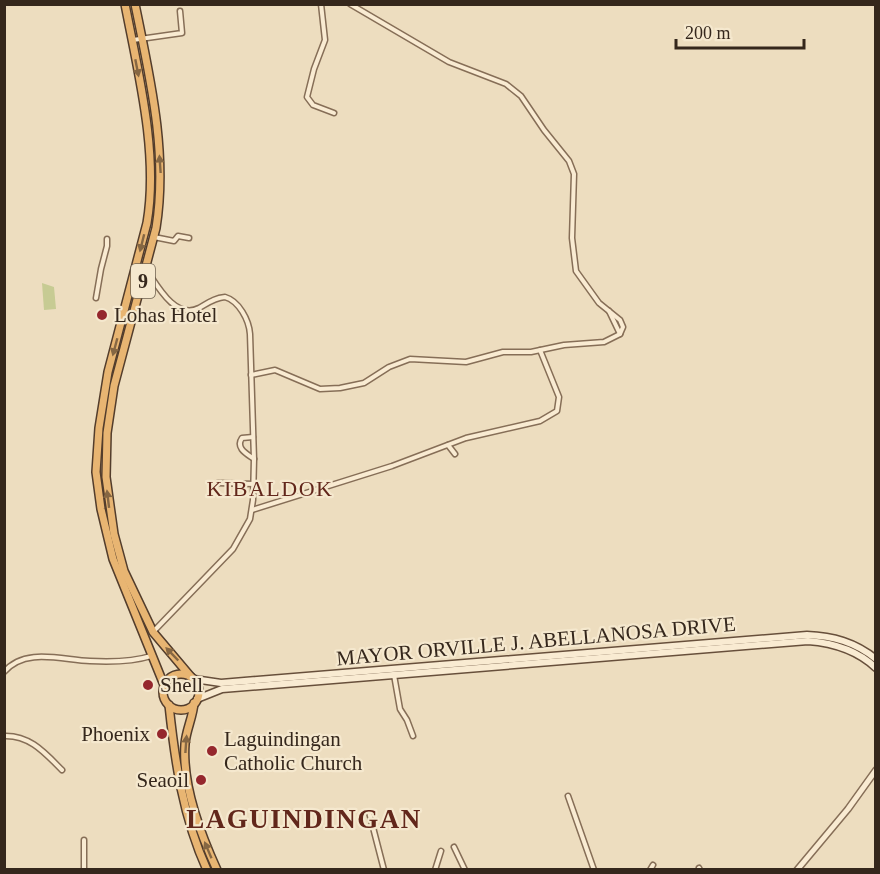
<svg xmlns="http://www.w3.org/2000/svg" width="880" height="874" viewBox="0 0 880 874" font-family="'Times New Roman',serif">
  <rect width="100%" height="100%" fill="#edddbf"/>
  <path fill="#c7cb93" d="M42 283 54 287 56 309 44 310Z"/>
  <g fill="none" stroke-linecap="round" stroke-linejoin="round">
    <defs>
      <g id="minor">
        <path d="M321 4 325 40 314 69 307 97 313 105 334 113"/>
        <path d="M133 40 182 33 180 11"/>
        <path d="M154 237 174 241 178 236 189 238"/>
        <path d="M146 269C157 285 175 320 199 308 208 303 214 298 225 297 239 301 249 320 250 334L254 459 253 500 250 519 233 549 153 632"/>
        <path d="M96 298 101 269 107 246V239"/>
        <path d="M609 311 620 334"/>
        <path d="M251 375 275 370 320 389 340 388 364 383 389 367 410 359 466 362 503 352H531L564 345 604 342 620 334 623 327 620 320 599 303 576 271 572 238 574 174 569 161 544 130 521 96 506 84 449 62 350 4"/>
        <path d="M253 437 242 438C235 448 247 454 254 459"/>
        <path d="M448 445 455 454"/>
        <path d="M218 483 254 484"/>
        <path d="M252 510 392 466 466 438 540 421 557 411 559 397 540 350"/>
        <path d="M4 672C25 647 62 660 90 661 110 662 132 662 151 656"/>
        <path d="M394 675 400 709 407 720 413 736"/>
        <path d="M4 736C30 735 45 753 62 770"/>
        <path d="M568 796 594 870"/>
        <path d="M369 812 384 870"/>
        <path d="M454 847 465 870"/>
        <path d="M699 868 700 870"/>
        <path d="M84 870V840"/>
        <path d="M435 870 441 851"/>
        <path d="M650 870 653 865"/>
      </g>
      <path id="tertiary" d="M797 870 848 809 876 770"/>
      <g id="secondary">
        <path d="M194 679 221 683 807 635C833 636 855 642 876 659"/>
        <path d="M197 699 222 689 808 641C834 643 857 650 876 668"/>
      </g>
      <g id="trunk">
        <path d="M125 4C138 72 159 154 147 223L108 372 99 428 96 472 101 509 113 559 164 685"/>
        <path d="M135 4C150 78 168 153 156 228L114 386 107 433 106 477 114 534 124 571 153 632 191 677"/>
        <circle cx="181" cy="692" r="18"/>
        <path d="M194 703C193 717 186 730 185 744 182 785 200 833 217 870"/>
        <path d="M169 705C175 762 183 817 207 870"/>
      </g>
    </defs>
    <use href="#minor" stroke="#866e57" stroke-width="7"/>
    <use href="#tertiary" stroke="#866e57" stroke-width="8"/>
    <use href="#secondary" stroke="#674f3b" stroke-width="9"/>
    <use href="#trunk" stroke="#533d2c" stroke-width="10"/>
    <use href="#minor" stroke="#f9ebd2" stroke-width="4"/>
    <use href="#tertiary" stroke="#f9ebd2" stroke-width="5"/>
    <use href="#secondary" stroke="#f9ebd2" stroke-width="6"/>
    <use href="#trunk" stroke="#e8b572" stroke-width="7"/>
  </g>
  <defs><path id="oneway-solid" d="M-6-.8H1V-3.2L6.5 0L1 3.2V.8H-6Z" transform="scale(1.5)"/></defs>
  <g fill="#866743">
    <use href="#oneway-solid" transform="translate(137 68) rotate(79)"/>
    <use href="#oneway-solid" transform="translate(160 164) rotate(-94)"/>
    <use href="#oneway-solid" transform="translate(142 243) rotate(104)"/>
    <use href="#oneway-solid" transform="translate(115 347) rotate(105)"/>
    <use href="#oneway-solid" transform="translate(108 499) rotate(-97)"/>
    <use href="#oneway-solid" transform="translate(172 654) rotate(-134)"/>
    <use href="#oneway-solid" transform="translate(186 744) rotate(-86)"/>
    <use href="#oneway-solid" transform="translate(208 850) rotate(-113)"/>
  </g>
  <g fill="#95272d" stroke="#f5e8ce" stroke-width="2">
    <circle cx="102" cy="315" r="6"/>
    <circle cx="148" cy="685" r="6"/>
    <circle cx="162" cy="734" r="6"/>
    <circle cx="212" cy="751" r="6"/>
    <circle cx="201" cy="780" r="6"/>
  </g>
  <g text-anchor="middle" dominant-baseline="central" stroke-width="4.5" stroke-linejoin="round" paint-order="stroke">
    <rect fill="#f5e8ce" stroke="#6f6151" stroke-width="1.5" x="131" y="264" width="24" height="34" rx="4.5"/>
    <g font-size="20" font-weight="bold" fill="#35271c">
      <text x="143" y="281">9</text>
    </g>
    <g font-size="21" fill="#35271c" stroke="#f5e8ce" text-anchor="start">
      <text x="114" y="315">Lohas Hotel</text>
      <text x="160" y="685">Shell</text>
      <text x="150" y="734" text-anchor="end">Phoenix</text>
      <text x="224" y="739">Laguindingan<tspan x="224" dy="24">Catholic Church</tspan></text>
      <text x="189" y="780" text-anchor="end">Seaoil</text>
    </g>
    <g font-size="21" fill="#35271c" stroke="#f5e8ce">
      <text transform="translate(536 641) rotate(-5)">MAYOR ORVILLE J. ABELLANOSA DRIVE</text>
    </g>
    <g font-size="22" letter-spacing="1.5" fill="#62271b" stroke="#f5e8ce">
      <text x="270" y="488">KIBALDOK</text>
    </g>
    <g font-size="27" font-weight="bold" letter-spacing="1.5" fill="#62271b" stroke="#f5e8ce">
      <text x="304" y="819">LAGUINDINGAN</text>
    </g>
  </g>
  <rect width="880" height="874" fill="none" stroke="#35271c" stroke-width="12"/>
  <path d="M676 39v9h128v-9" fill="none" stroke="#35271c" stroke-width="3"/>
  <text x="685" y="39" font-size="18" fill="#35271c" stroke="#f5e8ce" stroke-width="4.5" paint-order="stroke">200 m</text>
</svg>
